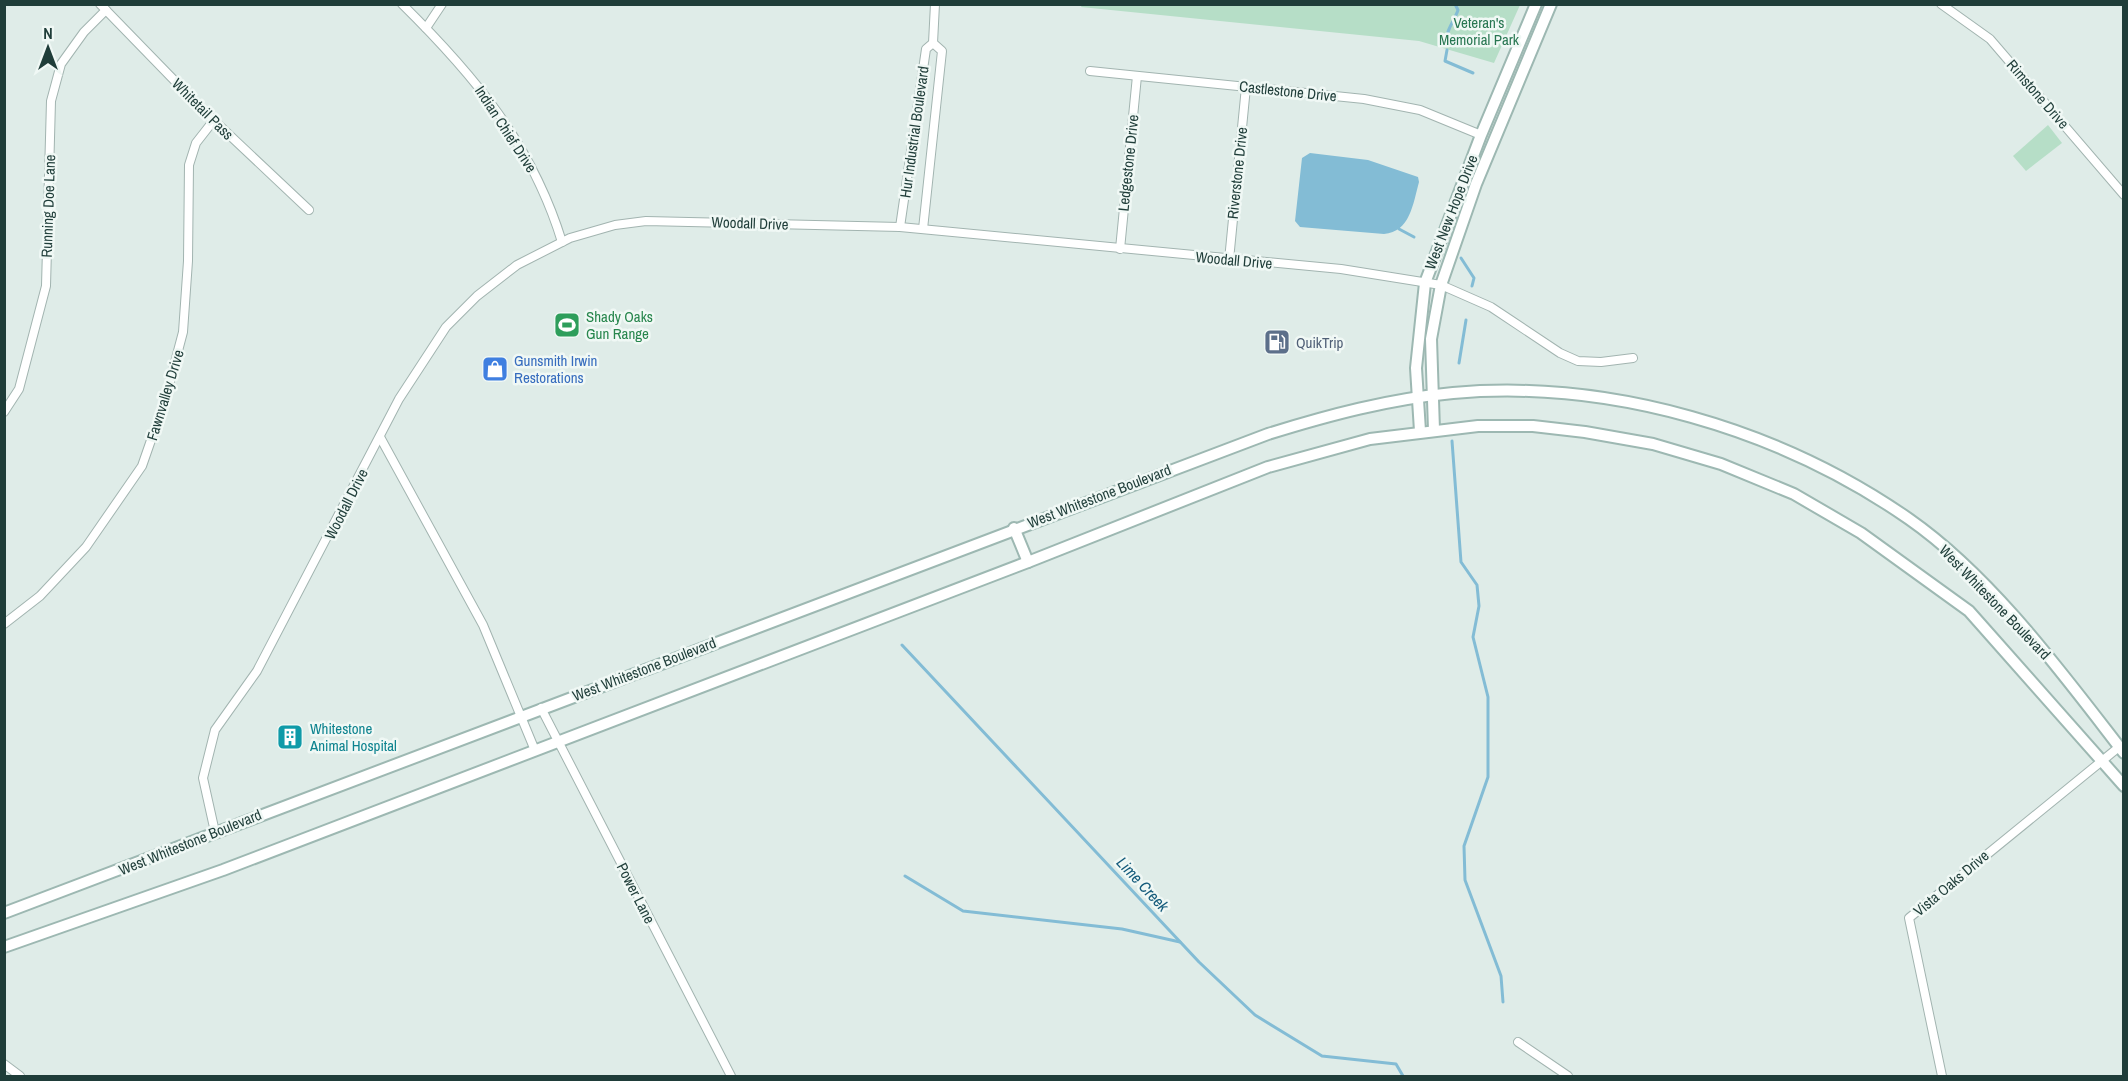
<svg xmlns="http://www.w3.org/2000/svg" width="2128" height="1081" viewBox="0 0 2128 1081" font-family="'Archivo Narrow',sans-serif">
  <rect width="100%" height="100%" fill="#dfece8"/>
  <g fill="#b6dec7">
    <path d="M1082 5V4L1520 5 1494 63 1419 41 1081 7Z"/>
    <path d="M2048 125 2062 143 2026 171 2013 156Z"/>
  </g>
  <path fill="#83bcd5" d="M1310 153 1368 160 1418 177 1419 182C1413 204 1410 232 1384 234L1300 227 1295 221 1302 158Z"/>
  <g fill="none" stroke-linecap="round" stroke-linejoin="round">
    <g stroke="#83bcd5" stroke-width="3">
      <path d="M1447 41C1445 31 1455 20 1458 10L1455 4"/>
      <path d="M1447 50 1445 61 1473 73"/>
      <path d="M1399 229 1414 237"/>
      <path d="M1461 258 1474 278 1472 286"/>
      <path d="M1459 363 1466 320"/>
      <path d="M1452 441 1461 562 1477 585 1479 606 1473 637 1488 697V777L1464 846 1465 880 1501 976 1503 1002"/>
      <path d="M902 645 1199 962 1255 1015 1322 1056 1396 1064 1403 1076"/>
      <path d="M905 876 963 911 1122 929 1180 942"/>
    </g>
    <defs>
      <g id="street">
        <path d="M100 4 205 112 309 210"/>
        <path d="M402 4C474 75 532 144 562 242"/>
        <path d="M1941 4 1990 39 2124 195"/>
        <path d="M426 28 442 4"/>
        <path d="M1090 71 1364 99 1420 110 1481 135"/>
        <path d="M900 227 926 49 933 43 935 4"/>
        <path d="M923 229 942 51 933 43"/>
        <path d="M1120 249 1137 76"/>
        <path d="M1229 260 1246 87"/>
        <path d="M4 412 19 389 46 286 51 101 61 64 84 32 106 10"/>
        <path d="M380 437 483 625 534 748"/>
        <path d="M4 624 40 596 86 547 142 466 165 400 183 332 188 261 189 165 196 143 214 120"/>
        <path d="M541 708 731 1076"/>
        <path d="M215 832 203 778 215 730 257 671 399 399 446 327 477 296 517 265 570 238 615 225 646 221 900 227 1341 269 1441 285 1491 307 1560 353 1578 361 1601 362 1633 358"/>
        <path d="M1518 1042 1568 1076"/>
        <path d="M4 1064 20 1076"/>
        <path d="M1942 1076 1909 918 2119 747"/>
      </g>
      <g id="secondary">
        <path d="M1434 430 1431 339 1441 285 1476 184 1551 4"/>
        <path d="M1420 431 1416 368 1425 283 1481 135 1536 4"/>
        <path d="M1014 528 1028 562"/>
        <path d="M4 913 1268 434C1329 415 1389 399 1453 393 1610 379 1780 429 1909 519 1992 577 2062 673 2124 753"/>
        <path d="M4 947 223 870 1028 562 1268 467 1370 439 1478 426H1533L1585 432 1653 444 1721 464 1794 494 1861 533 1969 611 2124 786"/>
      </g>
    </defs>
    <use href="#street" stroke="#a2b4b0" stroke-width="10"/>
    <use href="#secondary" stroke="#9db8b2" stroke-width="14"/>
    <use href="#street" stroke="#fff" stroke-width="8"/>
    <use href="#secondary" stroke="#fff" stroke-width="10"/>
  </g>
  <defs>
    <symbol id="stadium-square" viewBox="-11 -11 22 22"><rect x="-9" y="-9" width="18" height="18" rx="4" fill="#2e9e5b" stroke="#f0f8f5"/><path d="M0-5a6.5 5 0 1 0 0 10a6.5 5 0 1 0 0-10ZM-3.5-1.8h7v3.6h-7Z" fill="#fff"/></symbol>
    <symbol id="fuel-square" viewBox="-11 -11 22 22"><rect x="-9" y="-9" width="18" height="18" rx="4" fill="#5c6f8a" stroke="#f0f8f5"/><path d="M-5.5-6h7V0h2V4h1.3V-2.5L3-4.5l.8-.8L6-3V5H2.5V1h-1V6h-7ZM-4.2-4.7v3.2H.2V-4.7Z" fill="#fff"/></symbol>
    <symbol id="shop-square" viewBox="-11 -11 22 22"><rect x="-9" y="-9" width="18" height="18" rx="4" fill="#3f7fe0" stroke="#f0f8f5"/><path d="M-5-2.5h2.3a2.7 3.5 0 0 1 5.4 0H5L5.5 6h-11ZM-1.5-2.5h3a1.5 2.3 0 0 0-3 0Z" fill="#fff"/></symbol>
    <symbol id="building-square" viewBox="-11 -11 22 22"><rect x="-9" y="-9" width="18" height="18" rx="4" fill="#0f9aa8" stroke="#f0f8f5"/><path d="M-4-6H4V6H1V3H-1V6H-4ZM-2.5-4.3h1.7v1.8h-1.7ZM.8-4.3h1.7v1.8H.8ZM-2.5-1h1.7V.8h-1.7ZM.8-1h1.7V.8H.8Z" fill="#fff"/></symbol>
  </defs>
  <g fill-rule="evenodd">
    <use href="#stadium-square" x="552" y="310" width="30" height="30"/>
    <use href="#fuel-square" x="1262" y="327" width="30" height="30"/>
    <use href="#shop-square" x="480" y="354" width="30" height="30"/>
    <use href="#building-square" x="275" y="722" width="30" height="30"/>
  </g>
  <g text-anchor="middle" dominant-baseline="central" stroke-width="5" stroke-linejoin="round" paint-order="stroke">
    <g font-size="15" fill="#277651" stroke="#f0f8f5">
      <text x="1479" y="22">Veteran's<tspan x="1479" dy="17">Memorial Park</tspan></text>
    </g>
    <g font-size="15" fill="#1f3d39" stroke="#f0f8f5">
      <text transform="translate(1288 91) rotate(6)">Castlestone Drive</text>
      <text transform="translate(2038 94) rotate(49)">Rimstone Drive</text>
      <text transform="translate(203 109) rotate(45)">Whitetail Pass</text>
      <text transform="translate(506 129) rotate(57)">Indian Chief Drive</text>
      <text transform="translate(914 132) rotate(-82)">Hur Industrial Boulevard</text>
      <text transform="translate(1128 163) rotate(-84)">Ledgestone Drive</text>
      <text transform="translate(1237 173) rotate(-84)">Riverstone Drive</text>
      <text transform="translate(48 206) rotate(-88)">Running Doe Lane</text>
      <text transform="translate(1451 212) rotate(-69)">West New Hope Drive</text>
      <text transform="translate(750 223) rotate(2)">Woodall Drive</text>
      <text transform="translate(1234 260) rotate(5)">Woodall Drive</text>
      <text transform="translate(165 395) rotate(-73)">Fawnvalley Drive</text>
      <text transform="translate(1099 496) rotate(-21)">West Whitestone Boulevard</text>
      <text transform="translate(346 504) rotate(-63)">Woodall Drive</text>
      <text transform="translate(1995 602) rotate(46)">West Whitestone Boulevard</text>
      <text transform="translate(644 669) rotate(-21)">West Whitestone Boulevard</text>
      <text transform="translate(190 842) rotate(-22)">West Whitestone Boulevard</text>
      <text transform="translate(1951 883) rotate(-40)">Vista Oaks Drive</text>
      <text transform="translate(636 893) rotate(63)">Power Lane</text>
    </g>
    <g font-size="15" fill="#27864d" stroke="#f0f8f5" text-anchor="start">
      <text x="586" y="316">Shady Oaks<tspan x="586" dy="17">Gun Range</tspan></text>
    </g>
    <g font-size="15" fill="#4e5e75" stroke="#f0f8f5" text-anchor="start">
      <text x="1296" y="342">QuikTrip</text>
    </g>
    <g font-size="15" fill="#366cbe" stroke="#f0f8f5" text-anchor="start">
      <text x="514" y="360">Gunsmith Irwin<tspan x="514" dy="17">Restorations</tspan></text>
    </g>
    <g font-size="15" fill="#0d838f" stroke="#f0f8f5" text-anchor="start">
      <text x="310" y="728">Whitestone<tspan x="310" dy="17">Animal Hospital</tspan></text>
    </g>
    <g font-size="16" font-style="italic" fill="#165c7c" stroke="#f0f8f5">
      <text transform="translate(1143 884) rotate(47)">Lime Creek</text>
    </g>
  </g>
  <rect width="2128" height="1081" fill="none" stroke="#1f3d39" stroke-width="12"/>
  <g transform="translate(48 48)" stroke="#f0f8f5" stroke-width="4.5" paint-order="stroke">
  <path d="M0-4.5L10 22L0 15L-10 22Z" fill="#1f3d39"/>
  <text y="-9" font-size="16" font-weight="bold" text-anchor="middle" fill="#1f3d39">N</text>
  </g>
</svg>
